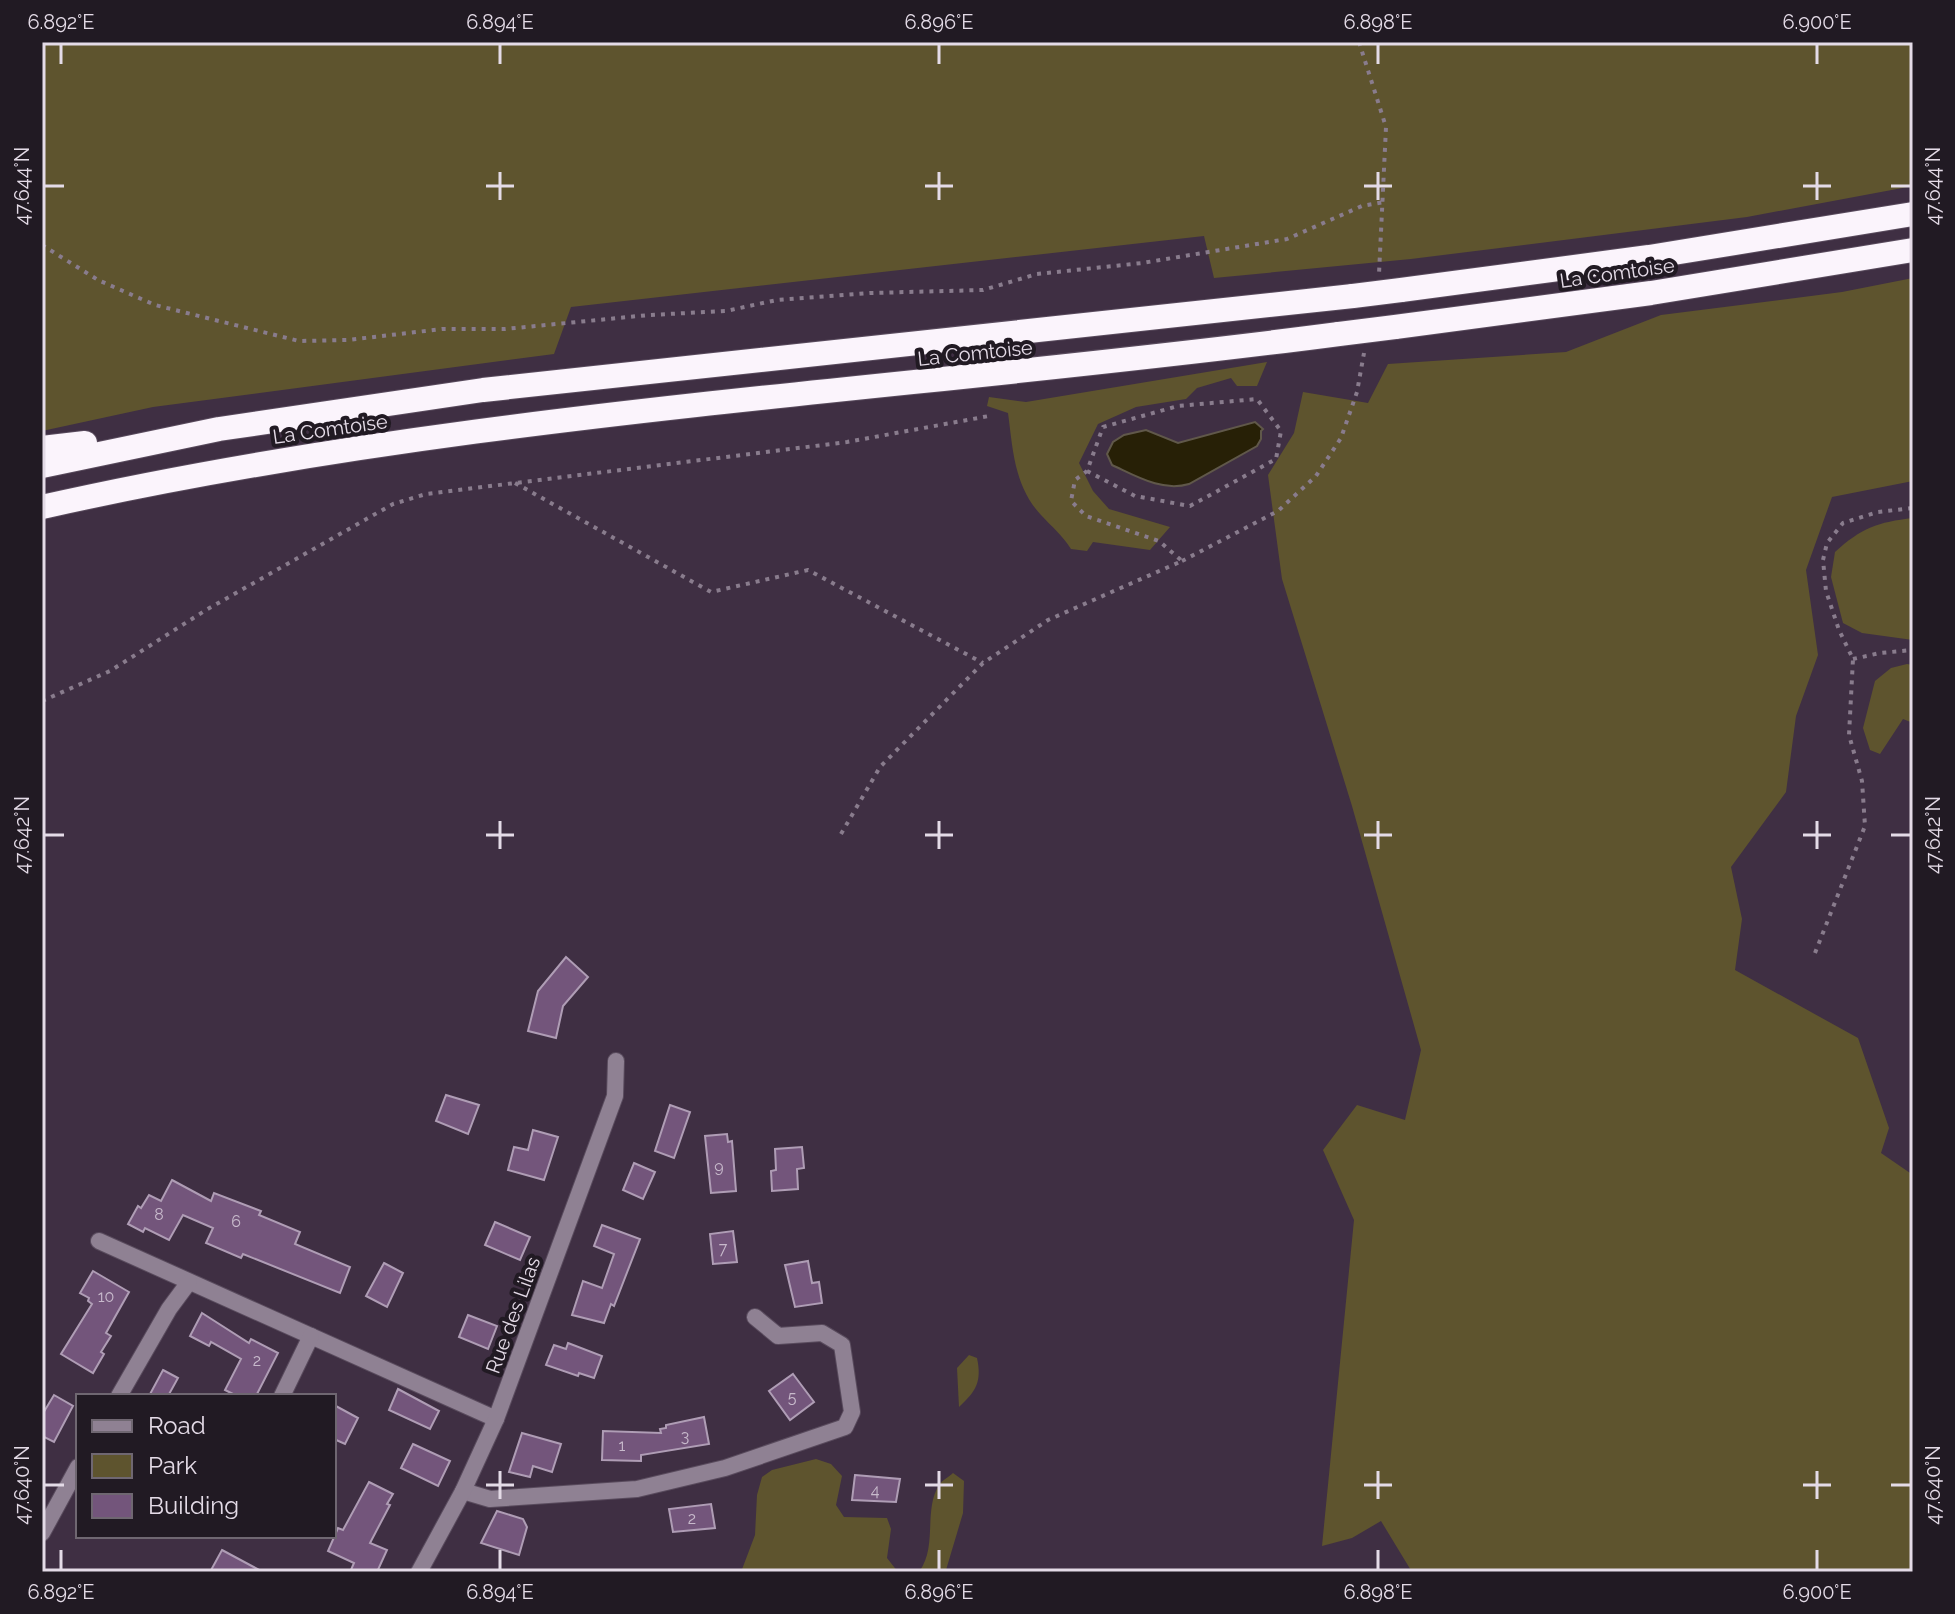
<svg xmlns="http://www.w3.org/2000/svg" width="1955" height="1614" viewBox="0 0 1955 1614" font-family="Raleway,sans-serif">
  <rect width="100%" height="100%" fill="#3f2f43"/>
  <g fill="#5e542e">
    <path d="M42 42H1913V186L1747 217 1411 259 1214 278 1204 236 571 307 554 354 153 407 42 431Z"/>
    <path d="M1913 278V481L1832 497 1806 570 1818 655 1796 716 1786 792 1731 867 1742 919 1735 970 1858 1038 1889 1128 1881 1153 1913 1175V1572H1412L1381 1521 1352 1538 1322 1546 1354 1220 1323 1150 1357 1105 1405 1120 1421 1050 1352 806 1282 579 1268 475 1294 433 1303 392 1368 403 1388 364 1566 352 1661 315 1842 292Z"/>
    <path d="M1267 362 1257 386H1237L1231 378 1197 388 1186 399 1136 407 1098 424 1079 463 1093 491 1109 509 1170 527 1150 550 1093 542 1087 551 1071 549C1062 535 1052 527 1041 515 1014 486 1013 450 1008 413L987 406 989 397 1026 402Z"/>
    <path d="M1913 518V640L1862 633 1843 623 1831 577 1835 552C1861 528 1878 522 1913 518Z"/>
    <path d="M1907 664 1913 665V723L1903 719 1880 754 1870 750 1863 728 1875 681 1891 668Z"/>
    <path d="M969 1355 977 1358C982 1382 976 1391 959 1407L957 1368Z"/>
    <path d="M816 1459 831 1464 842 1476 836 1505 844 1517 887 1518 891 1529 887 1558 898 1572H741L755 1535 757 1495 762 1477 772 1470Z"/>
    <path d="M953 1473 964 1481 963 1513 946 1570 919 1572C938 1546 923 1511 939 1485 941 1481 949 1477 953 1473Z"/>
  </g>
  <path fill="#272006" stroke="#60584a" stroke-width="2" d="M1255 422 1263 429 1261 431V439L1257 446 1189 484C1162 492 1136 476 1112 465L1107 454 1113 442 1124 435 1146 430 1178 443Z"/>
  <g fill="#73557b" stroke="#af9db5" stroke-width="2">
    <path d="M566 957 588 977 563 1006 556 1038 528 1031 538 991Z"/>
    <path d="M446 1095 479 1105 468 1134 436 1121Z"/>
    <path d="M670 1105 690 1112 674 1158 655 1151Z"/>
    <path d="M533 1130 558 1137 544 1180 508 1170 514 1147 528 1150Z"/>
    <path d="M727 1134 728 1142 732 1141 736 1191 711 1193 705 1136Z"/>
    <path d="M802 1147 804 1168 797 1169 798 1189 772 1191 771 1171 776 1170 775 1149Z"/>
    <path d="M634 1163 655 1172 643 1199 623 1190Z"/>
    <path d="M172 1180 211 1201 214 1193 261 1211 259 1215 300 1232 295 1244 350 1267 340 1293 243 1254 241 1258 206 1243 213 1228 183 1215 169 1240 145 1228 143 1232 128 1224 138 1206 141 1208 149 1195 161 1201Z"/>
    <path d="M495 1222 530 1237 520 1260 485 1245Z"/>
    <path d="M602 1225 640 1239 614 1306 611 1304 604 1323 572 1315 583 1281 602 1288 614 1254 594 1246Z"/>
    <path d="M733 1231 737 1262 713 1264 710 1234Z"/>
    <path d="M808 1261 812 1283 819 1282 822 1303 795 1307 785 1265Z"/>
    <path d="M384 1263 403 1273 387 1307 366 1296Z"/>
    <path d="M93 1271 129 1292 106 1333 111 1336 101 1352 104 1354 93 1373 61 1354 92 1304 88 1301 89 1298 80 1293Z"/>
    <path d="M202 1313 249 1343 251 1339 278 1353 256 1396H237L225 1390 241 1359 211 1342 209 1346 190 1336Z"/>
    <path d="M468 1315 497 1326 488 1349 459 1337Z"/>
    <path d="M568 1343 602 1356 594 1378 579 1373 578 1376 546 1365 554 1345 566 1349Z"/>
    <path d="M163 1370 178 1378 168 1396H149Z"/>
    <path d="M793 1374 814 1402 790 1420 769 1391Z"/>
    <path d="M398 1389 439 1411 430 1429 389 1410Z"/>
    <path d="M54 1395 73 1406 54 1442 42 1436V1415Z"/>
    <path d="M334 1405 358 1418 345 1444 334 1439Z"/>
    <path d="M704 1417 709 1444 641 1455V1461L602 1460 603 1431 661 1433 660 1429 666 1428V1425Z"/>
    <path d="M522 1433 561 1444 552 1472 533 1466 530 1477 509 1472Z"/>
    <path d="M413 1444 450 1461 438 1486 401 1468Z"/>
    <path d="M855 1475 900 1479 896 1502 852 1500Z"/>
    <path d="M369 1482 393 1494 387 1504 390 1505 370 1543 387 1550 377 1572H350L354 1563 328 1551 338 1528 343 1530Z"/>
    <path d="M711 1504 715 1528 673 1532 669 1509Z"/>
    <path d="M497 1511 523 1519 527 1527 519 1555 481 1543Z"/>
    <path d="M222 1550 263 1572H210Z"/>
  </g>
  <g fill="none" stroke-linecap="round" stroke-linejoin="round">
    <defs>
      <g id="minor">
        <path d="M99 1241 496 1419"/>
        <path d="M119 1396 169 1309 189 1282"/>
        <path d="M282 1396 311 1336"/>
        <path d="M463 1491 490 1499 637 1489 725 1468 845 1427 852 1412 842 1345 822 1333 778 1336 755 1317"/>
        <path d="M42 1533 78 1467"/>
        <path d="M419 1572 463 1491 496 1419 615 1096 616 1061"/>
      </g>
      <g id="motorway">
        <path d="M1401 290 1649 257 1913 214"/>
        <path d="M1395 327 1651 293 1913 250"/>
        <path d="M42 448 85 443"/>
        <path d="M42 466 219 429 483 390 1353 296"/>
        <path d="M42 507C468 411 907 391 1339 334"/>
      </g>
    </defs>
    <use href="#minor" stroke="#594b5d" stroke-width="18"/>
    <use href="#motorway" stroke="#594b5d" stroke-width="26"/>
    <g stroke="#897c8d" stroke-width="4" stroke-dasharray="4 6" stroke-linecap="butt">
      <path d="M1359 42 1386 127 1379 274"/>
      <path d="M42 245 98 280 155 305 299 341 348 340 442 329H505L649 315 726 311 777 300 870 293 983 290 1037 274 1142 263 1287 239 1362 206 1384 202"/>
      <path d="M515 483 711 592 808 570 983 663"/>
      <path d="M1182 561 1278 511 1316 476 1341 438 1357 392 1364 353"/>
      <path d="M1853 659 1880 653 1913 650"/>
      <path d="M42 701 110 671 206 610 393 504 426 494 847 442 989 416"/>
      <path d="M841 834 880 767 983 663 1048 620 1182 561 1159 541 1086 516 1071 501 1075 480 1087 471 1103 427 1178 406 1257 399 1281 431 1276 459 1190 506 1135 496 1087 471"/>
      <path d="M1815 953 1865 826 1862 781 1849 735 1853 659 1839 630 1826 591 1823 560 1827 543 1843 523 1878 512 1913 508"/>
    </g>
    <use href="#minor" stroke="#8f8193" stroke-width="16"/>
    <use href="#motorway" stroke="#fbf4fc" stroke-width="24"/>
    <defs>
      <g id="motorway-bridge">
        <path d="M1353 296 1401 290"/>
        <path d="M1339 334 1395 327"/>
      </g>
    </defs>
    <use href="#motorway-bridge" stroke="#594b5d" stroke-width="26" stroke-linecap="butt"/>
    <use href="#motorway-bridge" stroke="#fbf4fc" stroke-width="24"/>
  </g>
  <path fill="none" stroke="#e4dbe7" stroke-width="3" d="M61 44V64M500 44V64M939 44V64M1378 44V64M1817 44V64M500 172V200M939 172V200M1378 172V200M1817 172V200M44 186H64M486 186H514M925 186H953M1364 186H1392M1803 186H1831M1891 186H1911M500 821V849M939 821V849M1378 821V849M1817 821V849M44 835H64M486 835H514M925 835H953M1364 835H1392M1803 835H1831M1891 835H1911M500 1471V1499M939 1471V1499M1378 1471V1499M1817 1471V1499M44 1485H64M486 1485H514M925 1485H953M1364 1485H1392M1803 1485H1831M1891 1485H1911M61 1550V1570M500 1550V1570M939 1550V1570M1378 1550V1570M1817 1550V1570"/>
  <g text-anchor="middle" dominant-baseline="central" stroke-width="8" stroke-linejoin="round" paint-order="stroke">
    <g font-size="16" fill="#c8bacc">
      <text x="719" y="1166">9</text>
      <text x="159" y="1214">8</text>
      <text x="236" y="1221">6</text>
      <text x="723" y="1248">7</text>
      <text x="106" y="1296">10</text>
      <text x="257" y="1360">2</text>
      <text x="792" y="1397">5</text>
      <text x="685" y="1436">3</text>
      <text x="622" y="1445">1</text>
      <text x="875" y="1490">4</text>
      <text x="692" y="1518">2</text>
    </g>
    <g font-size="20" fill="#e4dbe7" stroke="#211a23">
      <text transform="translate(1617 273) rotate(-8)">La Comtoise</text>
      <text transform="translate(975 353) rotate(-6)">La Comtoise</text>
      <text transform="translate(330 429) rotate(-8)">La Comtoise</text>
      <text transform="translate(513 1315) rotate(-70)">Rue des Lilas</text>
    </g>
  </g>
  <rect width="1955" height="1614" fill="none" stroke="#211a23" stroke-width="88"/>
  <rect x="76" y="1394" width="260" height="144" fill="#211a23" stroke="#6f6771" stroke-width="2"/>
  <rect x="92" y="1420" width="40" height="12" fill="#8f8193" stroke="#6f6771" stroke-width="2"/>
  <text x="148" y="1434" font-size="24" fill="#e4dbe7">Road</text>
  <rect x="92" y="1454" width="40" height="24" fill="#5e542e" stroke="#6f6771" stroke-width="2"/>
  <text x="148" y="1474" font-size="24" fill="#e4dbe7">Park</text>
  <rect x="92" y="1494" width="40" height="24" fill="#73557b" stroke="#6f6771" stroke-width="2"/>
  <text x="148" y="1514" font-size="24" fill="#e4dbe7">Building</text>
  <rect x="44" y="44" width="1867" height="1526" fill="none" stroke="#e4dbe7" stroke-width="3"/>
  <g font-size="20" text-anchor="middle" fill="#e4dbe7">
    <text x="61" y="29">6.892°E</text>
    <text x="500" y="29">6.894°E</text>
    <text x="939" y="29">6.896°E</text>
    <text x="1378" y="29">6.898°E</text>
    <text x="1817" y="29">6.900°E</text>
    <text transform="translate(22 186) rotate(-90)" y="7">47.644°N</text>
    <text transform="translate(1933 186) rotate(-90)" y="7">47.644°N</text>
    <text transform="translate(22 835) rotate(-90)" y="7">47.642°N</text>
    <text transform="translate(1933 835) rotate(-90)" y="7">47.642°N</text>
    <text transform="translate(22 1485) rotate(-90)" y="7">47.640°N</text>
    <text transform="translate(1933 1485) rotate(-90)" y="7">47.640°N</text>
    <text x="61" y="1599">6.892°E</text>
    <text x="500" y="1599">6.894°E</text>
    <text x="939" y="1599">6.896°E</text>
    <text x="1378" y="1599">6.898°E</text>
    <text x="1817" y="1599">6.900°E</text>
  </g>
</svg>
